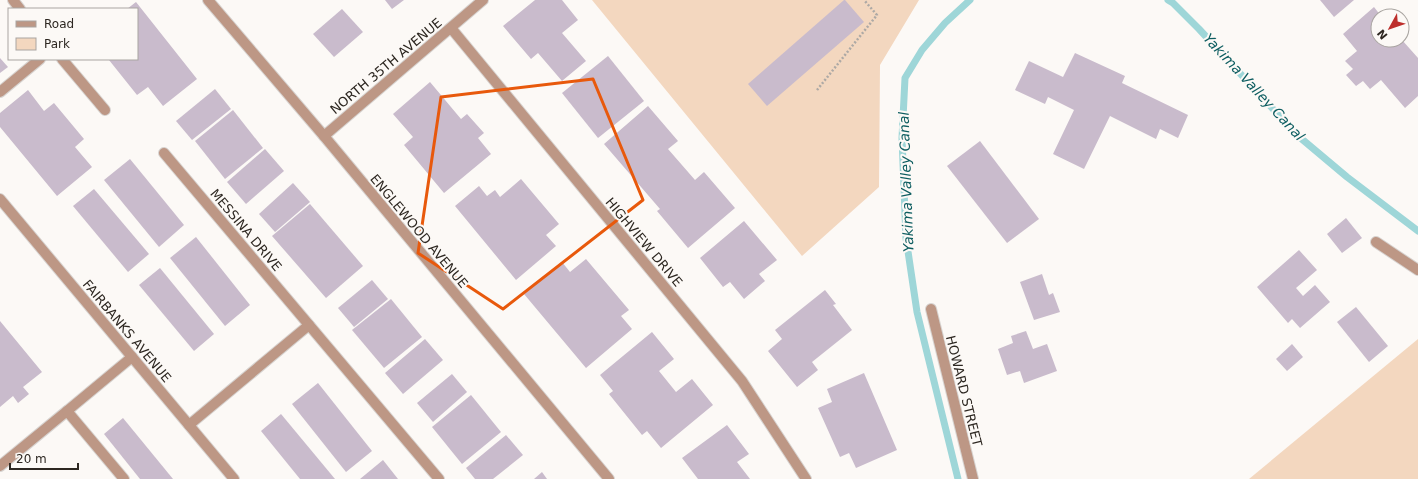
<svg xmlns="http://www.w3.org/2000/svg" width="1418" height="479" viewBox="0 0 1418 479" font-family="'DejaVu Sans',sans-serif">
  <rect width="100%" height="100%" fill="#fcf9f6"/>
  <g fill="#f3d7bf">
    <path d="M592 0H919L880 65 879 187 802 256Z"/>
    <path d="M1418 339V479H1249Z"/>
  </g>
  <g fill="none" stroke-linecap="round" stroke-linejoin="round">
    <g stroke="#9ed6d8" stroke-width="7">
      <path d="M1168 0 1173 3 1199 29 1297 135 1347 177 1418 231"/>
      <path d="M958 479 917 312 906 238 902 138 905 78 922 50 945 23 970 0"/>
    </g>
  </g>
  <g fill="#c9bbcc">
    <path d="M385 0H404L392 9Z"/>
    <path d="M535 0H562L578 20 562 33 586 61 562 81 538 53 531 59 503 26Z"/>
    <path d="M844 0H845L864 22 767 106 748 84Z"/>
    <path d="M1320 0H1354L1334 17Z"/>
    <path d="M136 2 197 79 163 106 148 87 137 95 109 60 111 59H137V9H127Z"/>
    <path d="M1374 7 1381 16H1378V40H1402L1418 58V96L1405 108 1381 80 1370 89 1363 81 1356 86 1346 75 1353 69 1345 61 1357 51 1343 34Z"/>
    <path d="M342 9 363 32 334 57 313 34Z"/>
    <path d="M1075 53 1125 76 1122 83 1188 115 1178 138 1160 129 1156 139 1110 116 1084 169 1053 154 1074 110 1048 97 1045 104 1015 90 1029 61 1063 77Z"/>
    <path d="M608 56 644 101 598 138 562 93Z"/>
    <path d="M0 58 8 67 0 73Z"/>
    <path d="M430 82 461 119 467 114 484 133 478 138 491 154 444 193 404 145 413 137 393 114Z"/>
    <path d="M215 89 231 109 192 140 176 121Z"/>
    <path d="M28 90 44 111 54 103 84 139 75 147 92 167 57 196 0 127V113Z"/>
    <path d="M648 106 678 141 668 149 695 180 704 172 735 208 688 248 657 211 660 209 604 144Z"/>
    <path d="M233 110 263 148 225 179 195 141Z"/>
    <path d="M980 141 1039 219 1007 243 947 166Z"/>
    <path d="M265 149 284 171 246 204 227 182Z"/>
    <path d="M130 159 184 225 159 247 104 180Z"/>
    <path d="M521 179 559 224 546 235 556 246 516 280 455 206 479 186 487 196 495 190 500 197Z"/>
    <path d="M293 183 310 202 275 232 259 214Z"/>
    <path d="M94 189 149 254 128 272 73 206Z"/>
    <path d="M310 204 363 266 326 298 272 236Z"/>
    <path d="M1346 218 1362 238 1342 253 1327 234Z"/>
    <path d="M744 221 777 260 759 274 765 281 744 299 730 282 723 287 700 258Z"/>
    <path d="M196 237 250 305 225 326 170 258Z"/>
    <path d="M1299 250 1317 270 1296 288 1303 296 1315 285 1330 302 1300 328 1292 319 1288 323 1257 287Z"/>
    <path d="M586 259 629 310 621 316 632 329 586 368 524 294 562 262 570 272Z"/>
    <path d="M160 268 214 334 194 351 139 285Z"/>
    <path d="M1042 274 1049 295 1053 293 1060 312 1034 320 1020 282Z"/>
    <path d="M372 280 388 299 354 327 338 308Z"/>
    <path d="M825 290 836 304 833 305 852 330 812 362 818 370 797 387 768 351 782 339 775 330Z"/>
    <path d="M391 299 422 337 384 368 352 330Z"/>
    <path d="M1356 307 1388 346 1369 362 1337 322Z"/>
    <path d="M0 321 42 372 23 387 29 394 18 403 13 396 0 407Z"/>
    <path d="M1026 331 1033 349 1047 344 1057 371 1024 383 1020 371 1007 375 998 349 1013 343 1011 336Z"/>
    <path d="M652 332 674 359 659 371 676 392 692 379 713 405 661 448 647 431 642 435 609 394 613 391 600 375Z"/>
    <path d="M425 339 443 360 403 394 385 373Z"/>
    <path d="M1292 344 1303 357 1287 371 1276 359Z"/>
    <path d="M864 373 897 450 856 468 849 453 840 457 818 408 832 402 827 389Z"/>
    <path d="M452 374 467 392 433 422 417 403Z"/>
    <path d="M318 383 372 451 346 472 292 404Z"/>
    <path d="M471 395 501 432 462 464 432 427Z"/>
    <path d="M281 414 335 479H300L261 431Z"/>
    <path d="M123 418 173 479H140L104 434Z"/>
    <path d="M727 425 749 454 737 462 750 479H698L682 458Z"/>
    <path d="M506 435 523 455 493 479H475L466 468Z"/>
    <path d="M383 460 398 479H360Z"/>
    <path d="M542 472 547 479H534Z"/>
  </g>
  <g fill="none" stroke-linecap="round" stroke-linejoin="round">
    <defs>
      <g id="minor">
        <path d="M13 0 20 9"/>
        <path d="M208 0 324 136 609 479"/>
        <path d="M451 28 742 381 806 479"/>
        <path d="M62 59 105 110"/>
        <path d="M0 92 40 59"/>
        <path d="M324 136 483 0"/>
        <path d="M164 153 439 479"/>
        <path d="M0 199 234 479"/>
        <path d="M1376 242 1418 270"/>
        <path d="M931 309 973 479"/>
        <path d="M189 425 309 325"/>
        <path d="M0 466 67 411"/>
        <path d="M124 479 67 411 132 357"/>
      </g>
    </defs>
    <use href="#minor" stroke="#d7d3d0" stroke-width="12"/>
    <path stroke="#ada9a5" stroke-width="2.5" stroke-dasharray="2 2" stroke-linecap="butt" d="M817 90 877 15 864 0"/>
    <use href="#minor" stroke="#bd9785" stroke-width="10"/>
  </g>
  <path fill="none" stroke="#e8590c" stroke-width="3" stroke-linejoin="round" d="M593 79 643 200 503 309 418 253 441 97Z"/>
  <g text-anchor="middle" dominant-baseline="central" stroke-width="4" stroke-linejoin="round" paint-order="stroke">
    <g font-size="13" fill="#2d2721" stroke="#fcf9f6">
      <text transform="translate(386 66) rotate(-40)">NORTH 35TH AVENUE</text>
      <text transform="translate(246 230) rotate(50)">MESSINA DRIVE</text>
      <text transform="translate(419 231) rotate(50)">ENGLEWOOD AVENUE</text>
      <text transform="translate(644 242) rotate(50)">HIGHVIEW DRIVE</text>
      <text transform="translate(127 331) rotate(50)">FAIRBANKS AVENUE</text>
      <text transform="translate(964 391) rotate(76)">HOWARD STREET</text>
    </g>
    <g font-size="14" font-style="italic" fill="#0d5d60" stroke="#fcf9f6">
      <text transform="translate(1254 87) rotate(47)">Yakima Valley Canal</text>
      <text transform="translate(906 182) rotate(-92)">Yakima Valley Canal</text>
    </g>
  </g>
  <rect x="8" y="8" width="130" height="52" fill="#fcf9f6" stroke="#a9a5a1"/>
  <rect x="16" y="21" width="20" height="6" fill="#bd9785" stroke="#a9a5a1"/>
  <text x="44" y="28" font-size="12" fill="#2d2721">Road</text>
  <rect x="16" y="38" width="20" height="12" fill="#f3d7bf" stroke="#a9a5a1"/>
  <text x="44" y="48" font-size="12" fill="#2d2721">Park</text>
  <g transform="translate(1390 28) rotate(230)"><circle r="19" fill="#fcf9f6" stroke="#a9a5a1"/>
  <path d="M0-3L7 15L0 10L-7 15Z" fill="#bd2e2b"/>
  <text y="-6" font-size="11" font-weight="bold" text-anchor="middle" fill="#2d2721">N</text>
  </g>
  <path d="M10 463v6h68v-6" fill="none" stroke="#2d2721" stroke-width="2"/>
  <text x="16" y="463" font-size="12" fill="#2d2721" stroke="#fcf9f6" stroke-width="3" paint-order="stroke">20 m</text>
</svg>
